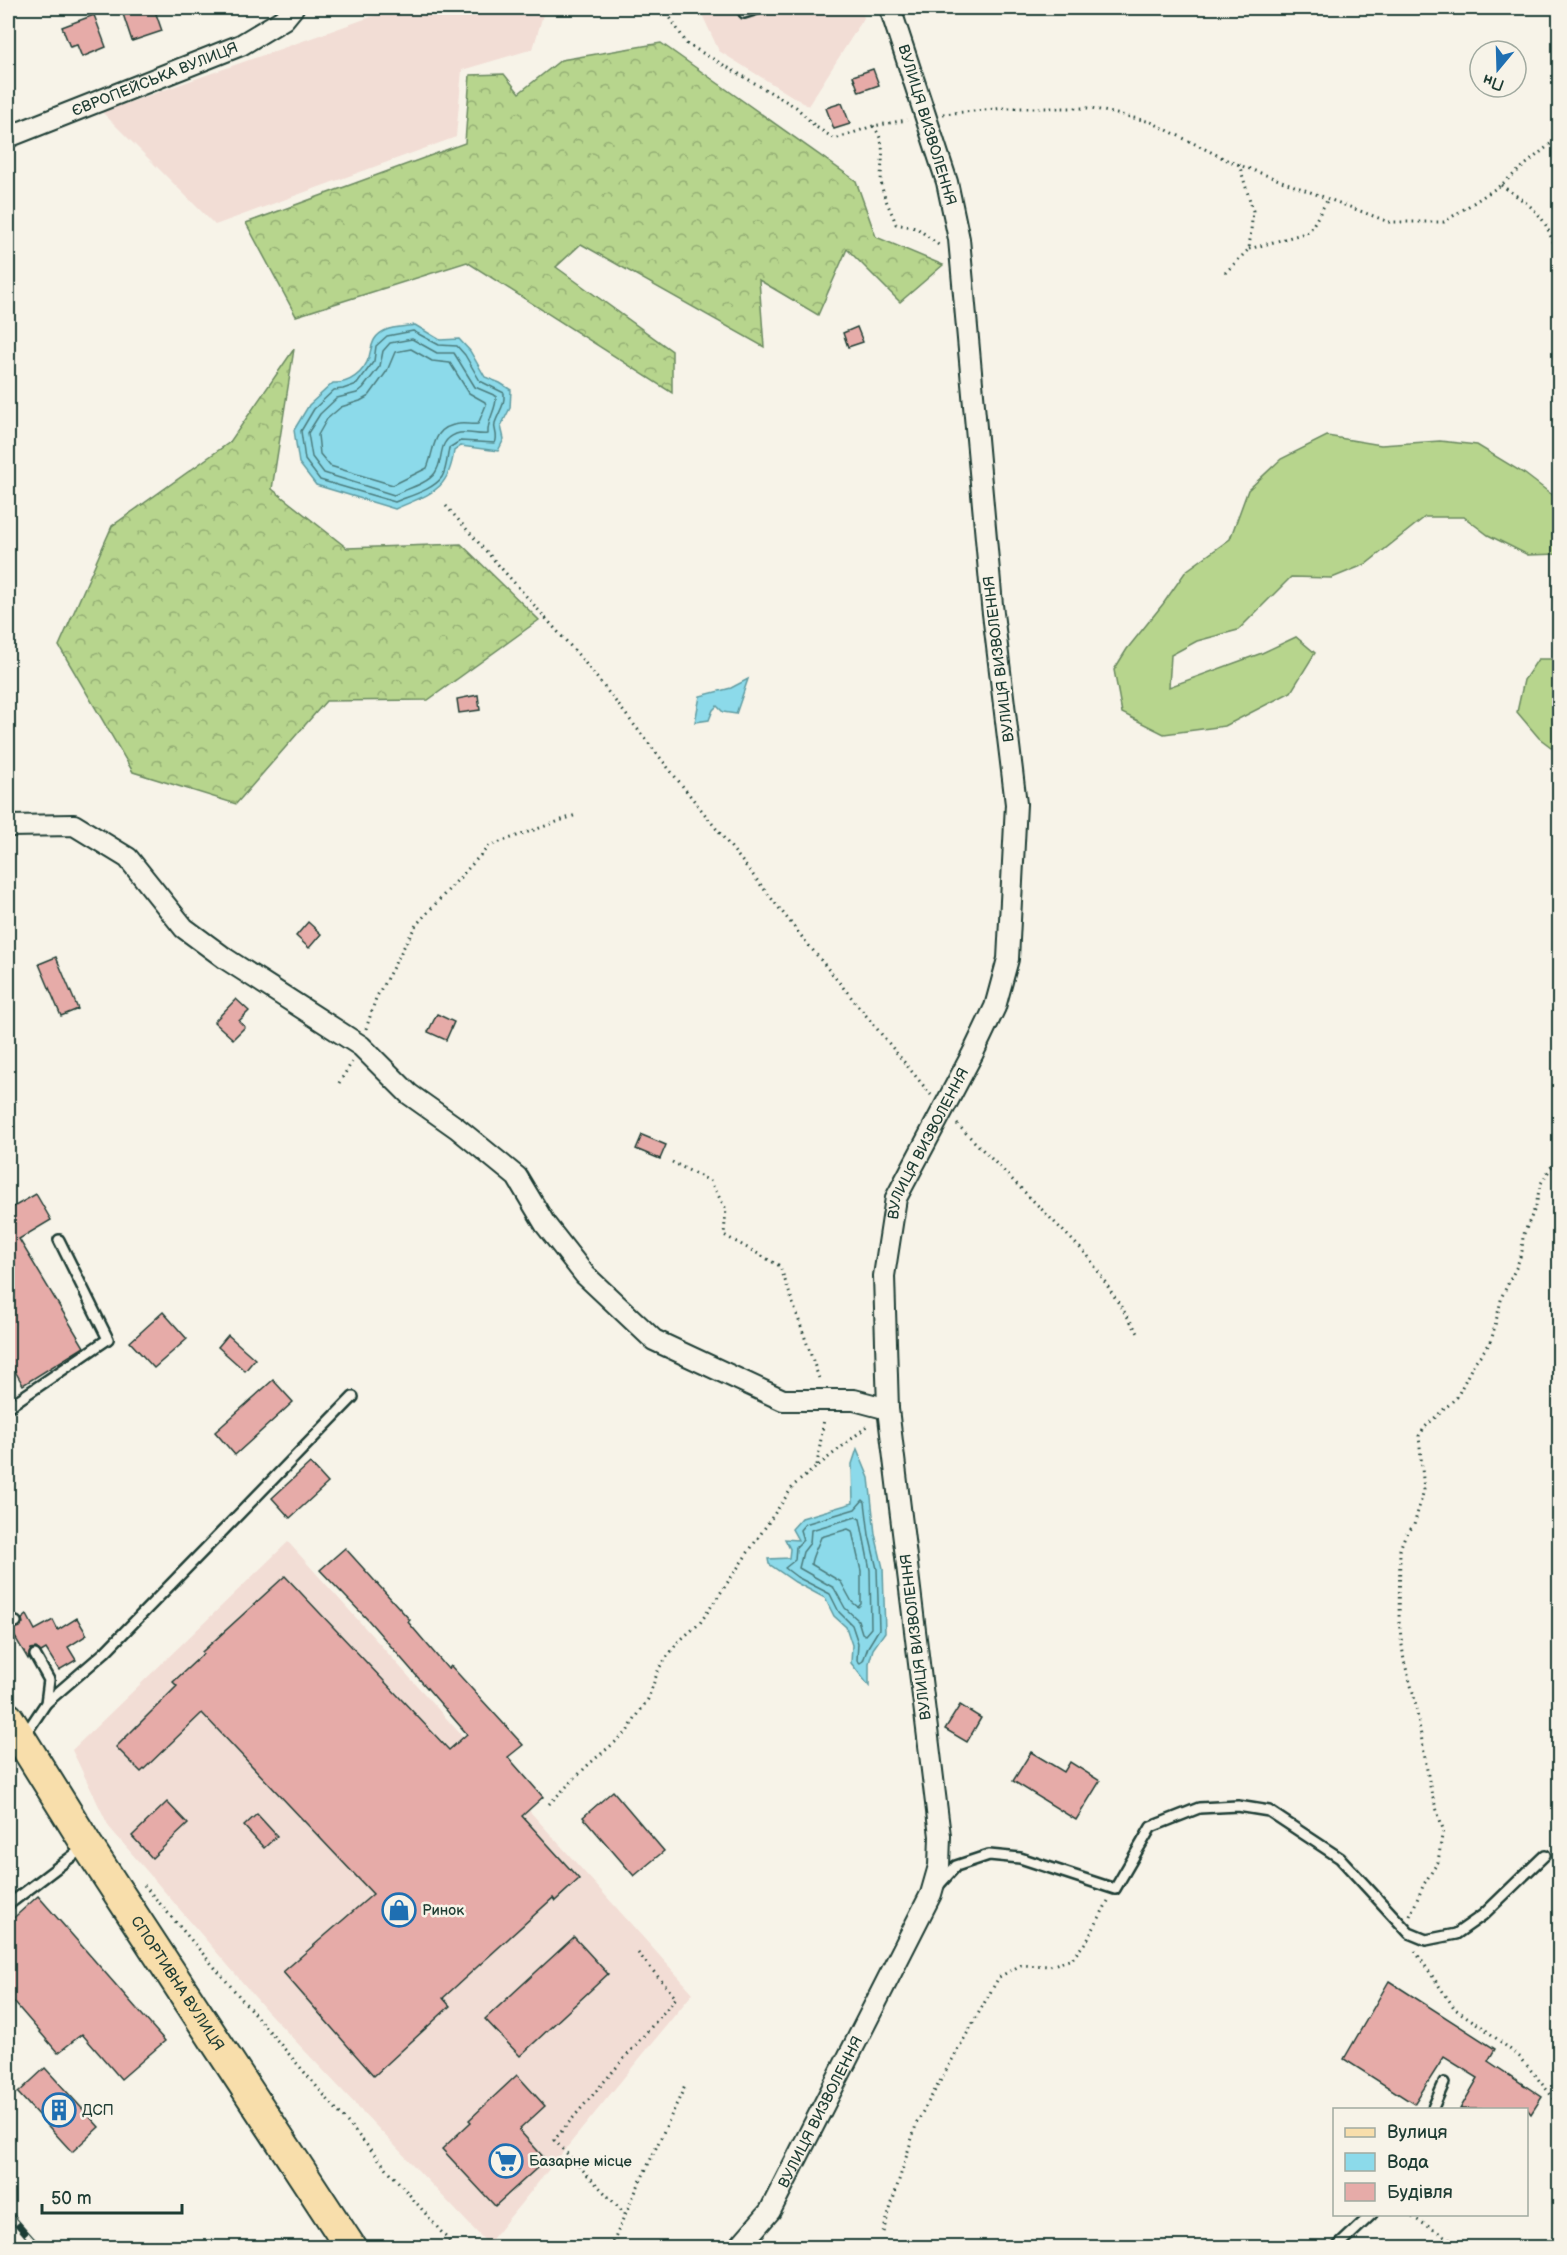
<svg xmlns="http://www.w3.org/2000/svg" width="1567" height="2255" viewBox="0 0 1567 2255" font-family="'Balsamiq Sans',sans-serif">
  <defs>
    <pattern id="forest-crowns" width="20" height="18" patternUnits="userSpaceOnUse" patternTransform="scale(1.5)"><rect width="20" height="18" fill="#b7d58d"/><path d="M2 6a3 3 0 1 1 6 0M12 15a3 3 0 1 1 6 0" fill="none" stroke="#94ae74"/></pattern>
  </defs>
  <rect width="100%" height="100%" fill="#f7f3e8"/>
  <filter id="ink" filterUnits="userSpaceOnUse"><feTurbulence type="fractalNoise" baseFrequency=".0167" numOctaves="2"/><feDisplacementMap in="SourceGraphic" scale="12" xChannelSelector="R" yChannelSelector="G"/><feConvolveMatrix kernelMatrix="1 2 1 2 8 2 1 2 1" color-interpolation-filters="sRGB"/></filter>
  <g filter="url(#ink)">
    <g fill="#f2ddd5">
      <path d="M396 8H545L533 49 462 70 456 137 215 225 102 112Z"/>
      <path d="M699 8H861L864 18 808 106 719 51Z"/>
      <path d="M288 1542 693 1993 488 2244 267 2011 109 1827 72 1750Z"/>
    </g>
    <g fill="#b7d58d" stroke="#6b8960" stroke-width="1.5">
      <path d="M1327 436 1381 445 1440 441 1477 445 1525 474 1559 500V554L1528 555 1488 535 1464 517H1425L1366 564 1332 578 1291 577 1238 630 1197 641 1171 655 1169 687 1262 653 1296 637 1315 653 1291 692 1225 726 1164 734 1122 713 1114 670 1127 649 1163 604 1186 571 1230 539 1248 490 1281 459Z"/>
      <path d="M1538 659H1559V753L1539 738 1517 712 1524 680Z"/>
    </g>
    <g fill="url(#forest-crowns)" stroke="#6b8960" stroke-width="1.5">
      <path d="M661 43 856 181 876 237 943 265 900 302 847 249 818 315 759 280 764 347 581 244 556 267 672 351V393L467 262 296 316 246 223 465 143 470 75 504 74 519 93 561 60Z"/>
      <path d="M294 349 272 489 347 548 461 544 539 620 428 700 326 701 236 804 133 772 59 646 112 526 230 442Z"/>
    </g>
    <g fill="#8cdaea" stroke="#609ba1" stroke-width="1.5">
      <path d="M415 325 440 340 459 339 470 351 485 377 500 383 511 390 510 408 501 426 504 439 498 451 461 446 454 451C448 493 430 493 395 509L316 485 299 463 294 430 309 405 333 383C349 384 364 373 369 357 372 346 372 336 386 330 394 326 406 327 415 325Z"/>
      <path d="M748 679 736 714 723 712 717 706 713 710 709 720 695 722 700 696 731 688Z"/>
      <path d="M857 1449 869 1478 875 1534 883 1568 885 1632 873 1649 869 1663V1686L851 1663 852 1645 846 1627 834 1616 825 1598 795 1582 769 1564 768 1559 789 1558 790 1549 785 1539 798 1540 792 1529 802 1518 853 1503 852 1464Z"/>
    </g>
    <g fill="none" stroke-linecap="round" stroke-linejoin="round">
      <g stroke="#4b7c7d" stroke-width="1.5">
        <path d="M413 331 439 345 457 346 465 355 480 381 504 393C505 406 499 411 495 423 493 430 499 435 495 443L460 441 449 448C447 457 447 468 442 477 433 490 409 496 395 502L320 480 305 460 301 431 314 409 334 390 343 389 357 384 374 361 376 346 387 336Z"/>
        <path d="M412 339 437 353H454L475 387 496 396C497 410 487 418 488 434 478 436 466 430 456 434 436 442 445 459 435 473 427 484 406 489 394 495L324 473 312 457 308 433 320 414 337 398 357 393 363 388 380 366 383 351 390 343Z"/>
        <path d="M411 349 432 361 450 363 469 393 485 402 486 405 478 424C472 425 465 423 459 424 431 427 435 450 427 468L393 485 330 466 320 454 318 435 327 419 341 407 360 401 369 396 387 371 395 352Z"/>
        <path d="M863 1500 865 1502 869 1535 877 1569 879 1629 868 1647 863 1661 860 1663 857 1660 858 1643 852 1625 839 1612 830 1594 797 1577 785 1568 795 1560 796 1547 803 1540 800 1530 805 1524 855 1509Z"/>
        <path d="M856 1517 860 1519 870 1570 871 1628 865 1635 862 1633 858 1620 845 1608 834 1588 799 1568 803 1552 810 1543 811 1530Z"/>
        <path d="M848 1529 852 1531 861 1571V1604L858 1607 852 1602 841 1582 811 1564C812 1555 818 1546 821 1537Z"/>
      </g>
    </g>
    <g fill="#e6aba8" stroke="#1f3d34" stroke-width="1.5">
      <path d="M121 8H154L162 31 132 41Z"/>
      <path d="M94 15 106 47 82 57 77 45 70 47 62 27Z"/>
      <path d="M873 69 879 85 859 92 853 76Z"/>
      <path d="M842 103 850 124 834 129 826 108Z"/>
      <path d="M857 327 863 342 848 347 843 333Z"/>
      <path d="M478 695 480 710 459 713 457 699Z"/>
      <path d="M308 922 321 934 309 948 296 936Z"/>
      <path d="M56 957 78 1009 61 1016 39 964Z"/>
      <path d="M236 999 249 1011 239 1021 245 1027 233 1039 214 1022Z"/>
      <path d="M437 1014 454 1022 446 1040 428 1032Z"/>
      <path d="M642 1135 666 1145 660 1159 636 1149Z"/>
      <path d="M36 1194 51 1220 19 1239 84 1347 23 1385 8 1359V1210Z"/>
      <path d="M163 1312 187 1339 154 1368 130 1342Z"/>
      <path d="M228 1335 255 1359 245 1371 218 1347Z"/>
      <path d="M273 1380 293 1402 235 1455 215 1432Z"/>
      <path d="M310 1463 328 1483 290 1518 272 1498Z"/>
      <path d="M345 1548 410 1620 408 1622 448 1669 451 1666 523 1745 508 1757 543 1797 522 1816 579 1879 555 1901 553 1898 443 1998 450 2006 374 2076 283 1972 373 1894 202 1713 141 1772 116 1747 177 1686 173 1682 203 1654 202 1652 285 1576 449 1750 467 1734 369 1621 320 1570Z"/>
      <path d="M27 1615 35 1630 53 1620 58 1630 77 1618 87 1635 68 1647 76 1660 59 1670 46 1649 41 1652 36 1648 31 1649 28 1659 9 1627H20L23 1623 22 1619Z"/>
      <path d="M960 1705 981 1718 967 1742 945 1729Z"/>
      <path d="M1031 1752 1064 1772 1070 1762 1100 1781 1076 1820 1013 1781Z"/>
      <path d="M613 1791 664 1851 634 1876 583 1817Z"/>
      <path d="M167 1802 188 1824 152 1858 132 1836Z"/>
      <path d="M257 1814 277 1836 264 1848 244 1826Z"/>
      <path d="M38 1896 165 2041 121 2079 82 2034 58 2053 8 1995V1923Z"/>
      <path d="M574 1937 608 1974 520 2056 485 2019Z"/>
      <path d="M1389 1981 1495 2049 1488 2061 1542 2097 1531 2114 1527 2109H1460L1478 2078 1444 2057 1414 2104 1344 2059Z"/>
      <path d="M45 2068 99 2127 72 2152 18 2093Z"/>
      <path d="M517 2075 545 2106 519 2130 546 2160 495 2206 442 2149 471 2122 469 2120Z"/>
    </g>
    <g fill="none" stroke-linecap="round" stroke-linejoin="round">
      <defs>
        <g id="lane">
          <path d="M744 13 760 8"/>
          <path d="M8 1407 108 1339 59 1240"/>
          <path d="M8 1620 16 1622"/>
          <path d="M46 1703 105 1652 353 1397"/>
          <path d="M24 1736 46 1703 49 1680 35 1655"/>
          <path d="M938 1886 956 1866 989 1855 1020 1858 1115 1889 1151 1827 1199 1808 1238 1806 1269 1811 1340 1858 1409 1933 1426 1940 1456 1934 1483 1915 1545 1855"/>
          <path d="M8 1905 83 1848"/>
          <path d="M1432 2110 1444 2083"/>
          <path d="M1336 2248 1372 2214"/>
        </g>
        <g id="street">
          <path id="s1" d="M8 137 241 45 284 19 293 8"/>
          <path d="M8 826 74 825 128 858 184 928 226 959 361 1046 409 1094 457 1128 517 1177 545 1224 585 1275 654 1340 783 1400H854L888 1409"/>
          <path id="s2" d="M738 2248 770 2211 931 1894 939 1866 940 1836 888 1409 884 1276 896 1198 973 1053 995 1007 1008 959 1016 804 992 605 959 239 947 182 890 8"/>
        </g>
        <g id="primary">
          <path id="s3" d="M8 1718 87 1845 351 2248"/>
        </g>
      </defs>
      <use href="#lane" stroke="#1f3d34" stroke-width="14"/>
      <use href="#street" stroke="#1f3d34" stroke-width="24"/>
      <use href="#primary" stroke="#1f3d34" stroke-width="34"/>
      <g stroke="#1f3d34" stroke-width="3" stroke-dasharray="1.5 4.5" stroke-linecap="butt">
        <path d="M664 8 687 44 796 107 816 127 835 139 873 126 907 120"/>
        <path d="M943 114 1005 108H1091L1151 122 1229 161 1389 222H1444L1501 185 1560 136"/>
        <path d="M873 126C890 146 878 166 882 187 884 199 892 212 896 224L917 228 941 247"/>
        <path d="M1501 185C1517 197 1532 204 1544 222 1550 231 1551 242 1560 251"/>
        <path d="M1249 249 1309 232 1328 199"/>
        <path d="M1225 273 1249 249 1253 211 1239 164"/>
        <path d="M446 506 582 659 802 937 931 1095"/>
        <path d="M366 1029 376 998 416 925 489 846 576 815"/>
        <path d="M339 1083 352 1062"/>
        <path d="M957 1124 1088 1256 1138 1333"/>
        <path d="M672 1162 710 1181 726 1209 724 1235 780 1266 820 1381"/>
        <path d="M817 1465 824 1419"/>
        <path d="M549 1804 589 1764 626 1733 648 1699 659 1668 678 1642 700 1623 794 1485 870 1424"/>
        <path d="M144 1885 455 2248"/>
        <path d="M1410 1916 1424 1884 1438 1862 1443 1829 1431 1792 1414 1696 1404 1661 1399 1621 1400 1549 1405 1536 1414 1525 1424 1490 1419 1436 1425 1427 1457 1397 1474 1363 1491 1342 1502 1296 1517 1266 1522 1251 1523 1236 1536 1206 1540 1185 1560 1153"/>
        <path d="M1415 1951 1455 2009 1482 2027 1521 2058 1560 2106"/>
        <path d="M625 2214 686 2084"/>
        <path d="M1407 2214 1465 2248"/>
        <path d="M883 2232 917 2122 999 1977 1021 1965 1050 1966 1072 1959 1088 1939 1108 1901"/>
        <path d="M611 2248 625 2214 554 2140 676 1998 638 1953"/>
      </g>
      <use href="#lane" stroke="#f7f3e8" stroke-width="9"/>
      <use href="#street" stroke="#f7f3e8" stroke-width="20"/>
      <use href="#primary" stroke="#f8deab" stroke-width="30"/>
      <defs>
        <path id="rail" d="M8 2213 39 2248"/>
      </defs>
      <use href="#rail" stroke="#1f3d34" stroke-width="7"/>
      <use href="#rail" stroke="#f7f3e8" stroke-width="4.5" stroke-dasharray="14" stroke-linecap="butt"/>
    </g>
  </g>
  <defs>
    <symbol id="shop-ring" viewBox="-11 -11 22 22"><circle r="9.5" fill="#f7f3e8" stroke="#1f6fb2" stroke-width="1.5"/><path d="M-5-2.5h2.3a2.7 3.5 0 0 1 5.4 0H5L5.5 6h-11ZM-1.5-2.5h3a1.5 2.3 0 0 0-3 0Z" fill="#1f6fb2"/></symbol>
    <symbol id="building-ring" viewBox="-11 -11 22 22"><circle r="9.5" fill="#f7f3e8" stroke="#1f6fb2" stroke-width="1.5"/><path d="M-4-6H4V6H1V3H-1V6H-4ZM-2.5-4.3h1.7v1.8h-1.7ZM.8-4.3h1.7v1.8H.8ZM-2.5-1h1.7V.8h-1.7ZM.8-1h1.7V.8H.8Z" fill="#1f6fb2"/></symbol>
    <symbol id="supermarket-ring" viewBox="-11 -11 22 22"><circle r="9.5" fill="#f7f3e8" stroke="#1f6fb2" stroke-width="1.5"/><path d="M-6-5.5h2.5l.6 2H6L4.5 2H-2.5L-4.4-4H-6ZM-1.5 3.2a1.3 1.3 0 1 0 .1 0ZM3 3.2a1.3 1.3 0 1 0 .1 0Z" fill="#1f6fb2"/></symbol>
  </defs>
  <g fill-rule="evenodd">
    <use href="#shop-ring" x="380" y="1891" width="38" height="38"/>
    <use href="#building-ring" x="40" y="2091" width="38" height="38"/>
    <use href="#supermarket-ring" x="487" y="2142" width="38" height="38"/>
  </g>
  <g text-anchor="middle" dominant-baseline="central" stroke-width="5" stroke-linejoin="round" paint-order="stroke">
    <g font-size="15" fill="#1f3d34" stroke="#f7f3e8">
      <text stroke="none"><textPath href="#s1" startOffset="158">ЄВРОПЕЙСЬКА ВУЛИЦЯ</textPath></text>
      <text transform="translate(927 125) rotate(73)">ВУЛИЦЯ ВИЗВОЛЕННЯ</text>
      <text transform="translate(999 659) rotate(-97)">ВУЛИЦЯ ВИЗВОЛЕННЯ</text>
      <text stroke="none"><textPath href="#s2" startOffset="1168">ВУЛИЦЯ ВИЗВОЛЕННЯ</textPath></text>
      <text transform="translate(916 1637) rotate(-97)">ВУЛИЦЯ ВИЗВОЛЕННЯ</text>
      <text stroke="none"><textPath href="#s3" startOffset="315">СПОРТИВНА ВУЛИЦЯ</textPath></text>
      <text stroke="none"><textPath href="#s2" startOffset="160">ВУЛИЦЯ ВИЗВОЛЕННЯ</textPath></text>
    </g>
    <g font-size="15" fill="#1f3d34" stroke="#f7f3e8" text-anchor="start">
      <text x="422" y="1910">Ринок</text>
      <text x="82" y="2110">ДСП</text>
      <text x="529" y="2161">Базарне місце</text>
    </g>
  </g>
  <rect width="1567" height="2255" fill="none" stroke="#f7f3e8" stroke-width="30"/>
  <rect x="15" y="15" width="1537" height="2225" fill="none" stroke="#1f3d34" stroke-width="2" filter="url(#ink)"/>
  <rect x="1333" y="2108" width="195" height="108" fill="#f7f3e8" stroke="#a1aaa0" stroke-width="1.5"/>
  <rect x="1345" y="2128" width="30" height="9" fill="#f8deab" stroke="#a1aaa0" stroke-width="1.5"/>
  <text x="1387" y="2138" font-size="18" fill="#1f3d34">Вулиця</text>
  <rect x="1345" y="2153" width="30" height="18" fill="#8cdaea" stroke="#a1aaa0" stroke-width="1.5"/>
  <text x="1387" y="2168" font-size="18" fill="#1f3d34">Вода</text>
  <rect x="1345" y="2183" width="30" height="18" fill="#e6aba8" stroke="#a1aaa0" stroke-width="1.5"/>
  <text x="1387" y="2198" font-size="18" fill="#1f3d34">Будівля</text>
  <g transform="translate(1498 69) rotate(199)"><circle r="28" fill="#f7f3e8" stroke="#a1aaa0" stroke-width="1.5"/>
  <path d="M0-4.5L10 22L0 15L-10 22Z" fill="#1f6fb2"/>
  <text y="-9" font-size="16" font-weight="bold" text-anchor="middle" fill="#1f3d34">Пн</text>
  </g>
  <path d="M42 2204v9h140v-9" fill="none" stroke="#1f3d34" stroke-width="3"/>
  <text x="51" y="2204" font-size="18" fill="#1f3d34" stroke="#f7f3e8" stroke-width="4.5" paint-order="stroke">50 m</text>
</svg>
